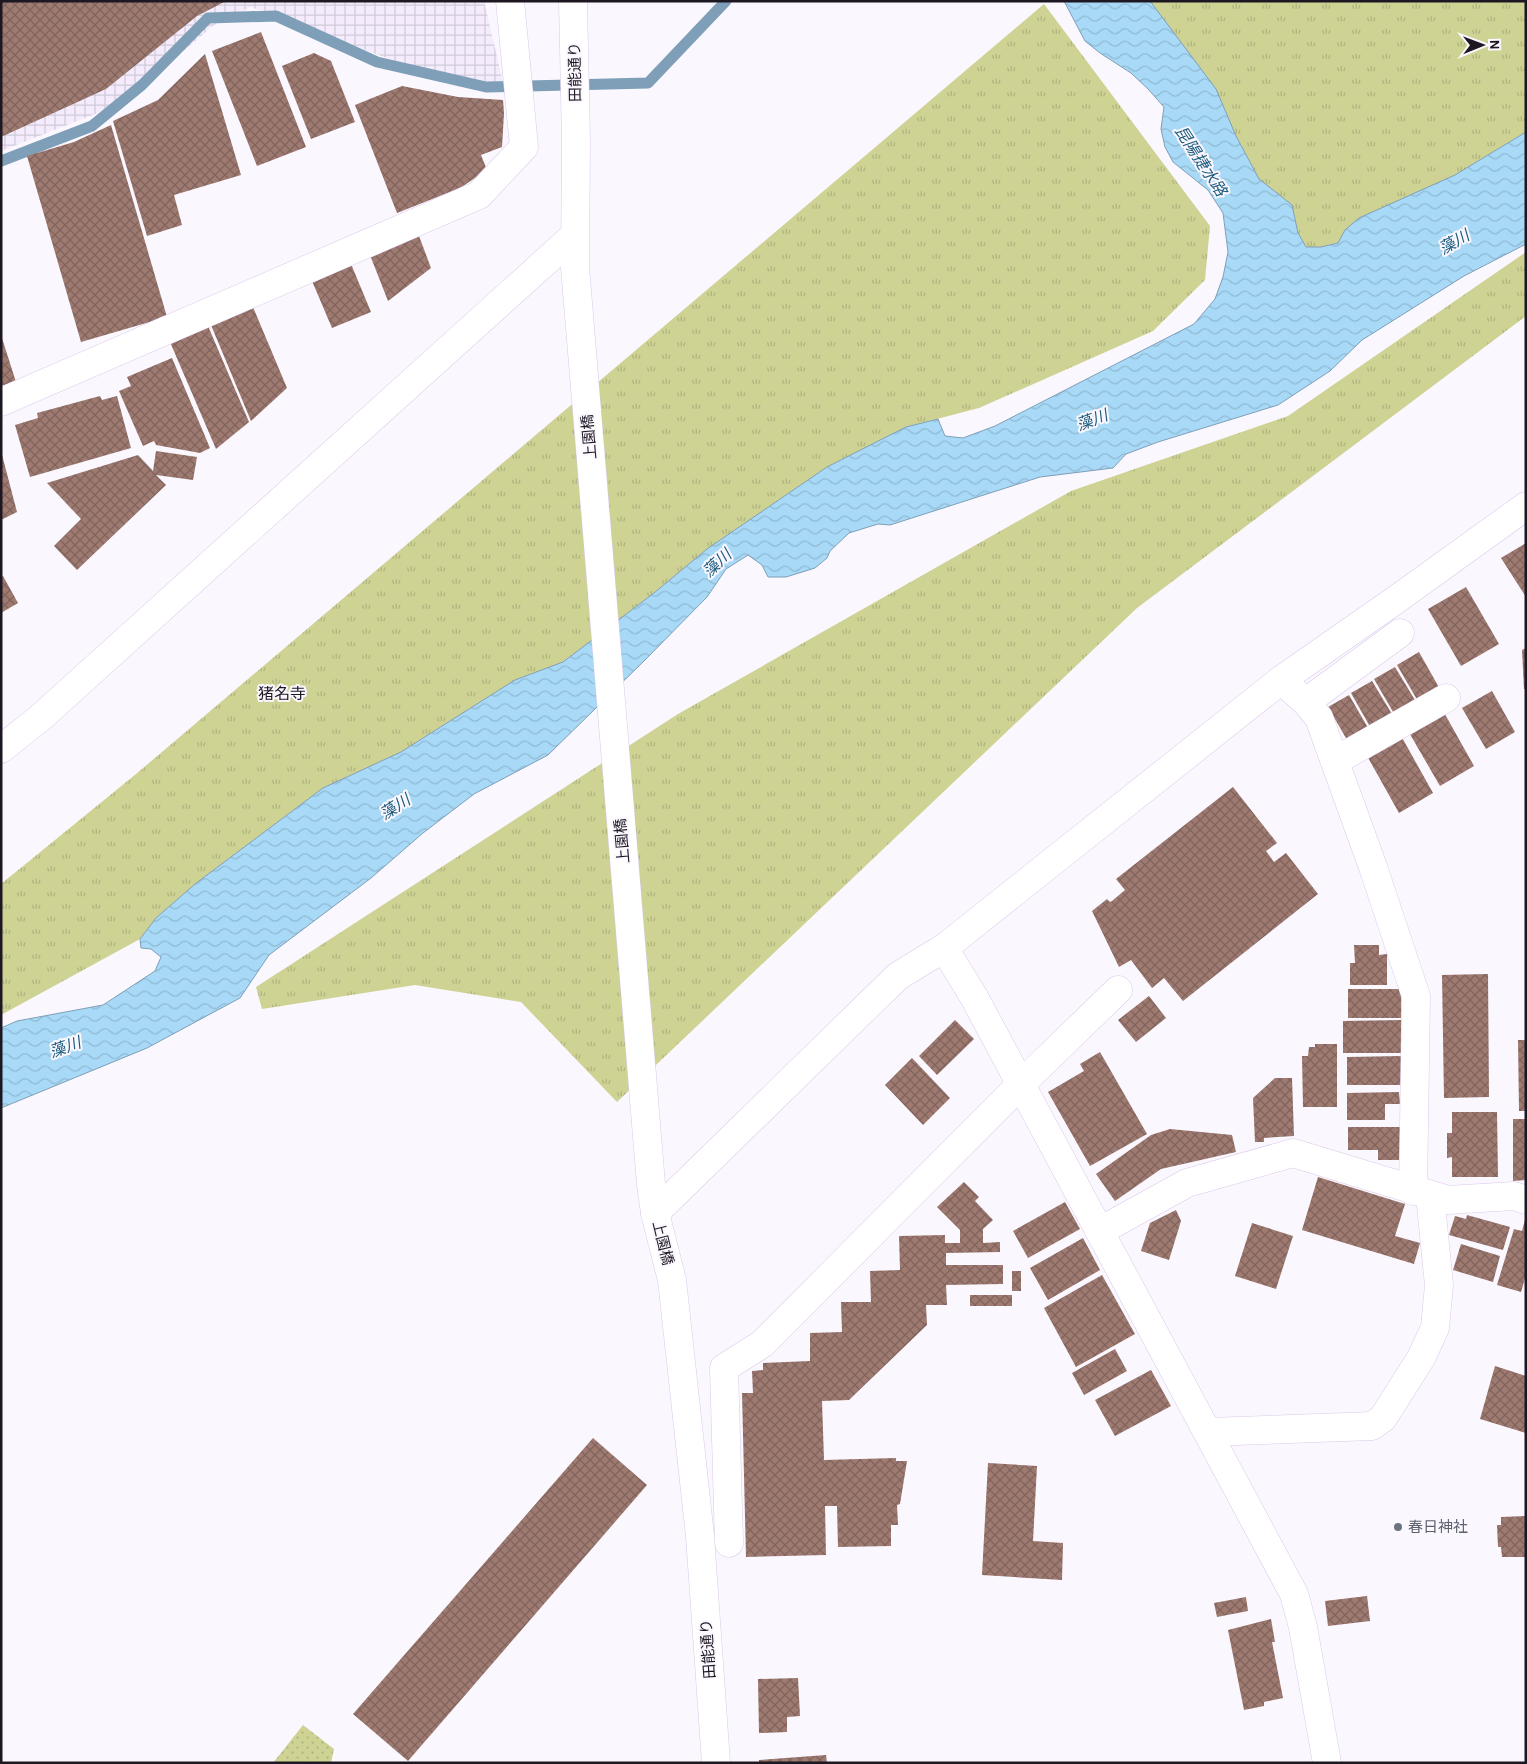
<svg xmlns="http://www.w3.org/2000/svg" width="1527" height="1764" viewBox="0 0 1527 1764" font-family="Karla,'Noto Sans JP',sans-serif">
  <defs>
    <pattern id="industrial-grid" width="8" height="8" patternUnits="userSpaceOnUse" patternTransform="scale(1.25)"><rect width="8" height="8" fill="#f4ecfc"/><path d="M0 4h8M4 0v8" fill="none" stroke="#d1cad8"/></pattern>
    <pattern id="grass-tufts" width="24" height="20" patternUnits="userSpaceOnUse" patternTransform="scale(1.25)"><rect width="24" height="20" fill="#ced293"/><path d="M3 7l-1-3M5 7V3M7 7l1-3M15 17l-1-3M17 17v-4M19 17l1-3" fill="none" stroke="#b0b47e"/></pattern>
    <pattern id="park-dots" width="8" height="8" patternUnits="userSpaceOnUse" patternTransform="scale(1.25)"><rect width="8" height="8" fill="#ced293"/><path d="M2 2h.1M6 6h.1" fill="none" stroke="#b0b47e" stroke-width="1.8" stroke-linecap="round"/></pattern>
    <pattern id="water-waves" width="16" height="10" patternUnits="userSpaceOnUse" patternTransform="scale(1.25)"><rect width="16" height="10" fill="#a8d9f7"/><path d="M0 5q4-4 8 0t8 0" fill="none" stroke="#90bad3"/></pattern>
    <pattern id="building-cross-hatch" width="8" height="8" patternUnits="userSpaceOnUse" patternTransform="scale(1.25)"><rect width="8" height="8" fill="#9e7a71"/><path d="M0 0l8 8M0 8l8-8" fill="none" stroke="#80635c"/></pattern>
  </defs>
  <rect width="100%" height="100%" fill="#fbf7fe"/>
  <path fill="url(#industrial-grid)" d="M1 1H484L503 82 448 81 251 7 214 25 123 103 1 151Z"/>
  <g fill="url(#grass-tufts)">
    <path d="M1150 1H1526V132L1455 175 1345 230 1338 243 1321 247H1306L1298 233 1292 205 1259 180 1236 136Z"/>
    <path d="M1044 4 1210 226 1205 280 1153 331 979 408 906 427 827 467 707 549 654 593 563 662 515 680 401 752 323 788 195 884 156 918 140 939 1 1015V884L136 774Z"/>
    <path d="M1526 252V316L1137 608 617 1102 521 1002 415 985 262 1009 256 987 678 714 1071 491 1288 416Z"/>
  </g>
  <path fill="url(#park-dots)" d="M303 1725 334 1749 331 1763H273Z"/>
  <path fill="url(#water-waves)" stroke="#7e9fb7" d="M1064 1H1150L1216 89 1236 136 1259 179 1292 205 1298 233 1306 247H1321L1338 243 1345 230 1359 218 1455 175 1526 132V244L1464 276 1362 340 1330 371 1278 405 1158 442 1126 454 1113 468 1040 477 890 525 878 524 849 533 830 551 827 558 815 568 786 577H768L762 565 748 555 726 569 707 597 644 661 548 755 474 794 423 833 371 878 269 955 240 998 147 1048 1 1108V1028L17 1021 103 1005 155 971 161 957 151 949 141 948 140 939 156 918 195 884 323 788 401 752 515 680 563 662 654 593 707 549 827 467 906 427 938 419 945 436 963 438 995 426 1194 324 1215 299 1223 277 1228 252 1223 213 1208 190 1173 162 1165 147 1161 129 1164 107 1148 89 1131 73 1100 53 1085 41Z"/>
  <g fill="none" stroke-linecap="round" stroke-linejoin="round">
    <path stroke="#7e9fb7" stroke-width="11" d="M1 161 92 126 142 85 208 18 276 16 377 62 486 87 648 83 726 1"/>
  </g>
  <g fill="url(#building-cross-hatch)">
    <path d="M1 1H226L197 16 106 89 1 137Z"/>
    <path d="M261 32 306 147 257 166 212 51Z"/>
    <path d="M314 53 331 61 355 122 311 139 282 66Z"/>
    <path d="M205 54 241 175 174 195 182 225 147 236 113 121 158 100Z"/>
    <path d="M402 86 458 97 503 100 504 113 502 147 481 155 487 170 460 188 397 213 355 105Z"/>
    <path d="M111 125 167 317 81 342 27 156 74 142Z"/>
    <path d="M419 236 431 268 388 301 370 255Z"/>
    <path d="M351 264 371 312 332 328 312 281Z"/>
    <path d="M253 307 287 388 251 421 211 325Z"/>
    <path d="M208 326 249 422 216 449 170 342Z"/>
    <path d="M1 335 16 382 1 386Z"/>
    <path d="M172 358 210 448 200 453 156 445 154 441 143 446 119 391 131 386 127 377Z"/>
    <path d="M100 396 102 400 117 396 131 448 30 477 15 425 38 418 37 413Z"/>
    <path d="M1 451 17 512 1 520Z"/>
    <path d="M156 451 197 457 193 480 156 475 166 485 77 570 54 546 81 519 47 483 138 455 153 471Z"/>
    <path d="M1526 543V597L1501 558Z"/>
    <path d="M3 576 18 603 1 613V577Z"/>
    <path d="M1466 587 1499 644 1461 666 1428 609Z"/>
    <path d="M1526 648V689H1524L1522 650Z"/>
    <path d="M1419 652 1441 691 1419 703 1397 665Z"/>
    <path d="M1395 667 1418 705 1396 717 1374 679Z"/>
    <path d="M1372 681 1395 719 1373 732 1351 693Z"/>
    <path d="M1492 691 1515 732 1486 749 1462 708Z"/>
    <path d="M1349 695 1371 733 1350 745 1328 707Z"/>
    <path d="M1442 709 1474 766 1440 786 1407 729Z"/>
    <path d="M1400 734 1433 793 1399 813 1366 754Z"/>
    <path d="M1233 787 1277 843 1266 851 1274 862 1286 853 1318 894 1183 1001 1164 978 1152 988 1131 960 1119 967 1092 911 1107 899 1110 902 1112 901 1125 890 1116 879Z"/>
    <path d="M1354 945H1379V955L1387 954V985H1350V963H1355Z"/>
    <path d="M1488 974 1489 1097 1444 1098 1442 975Z"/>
    <rect x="1348" y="989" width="53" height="29"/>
    <path d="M1149 996 1166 1018 1136 1042 1118 1020Z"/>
    <path d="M955 1020 974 1039 937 1075 919 1056Z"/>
    <path d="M1402 1020V1053H1343V1021Z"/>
    <path d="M1518 1040H1526V1111H1519Z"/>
    <path d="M1315 1044H1337V1107H1303L1302 1056H1308L1309 1047H1315Z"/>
    <path d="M1100 1052 1147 1134 1090 1166 1048 1092 1084 1071 1080 1064Z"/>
    <path d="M1402 1056 1403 1085H1347V1057Z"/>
    <path d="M912 1058 950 1098 923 1125 885 1085Z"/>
    <path d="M1275 1078H1292L1294 1136 1264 1138V1142H1255L1253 1098Z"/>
    <path d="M1399 1092 1400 1104H1385V1120H1347V1093Z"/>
    <path d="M1452 1112H1497L1498 1177H1452V1157L1447 1158V1133H1452Z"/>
    <path d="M1513 1119H1526V1180L1513 1181Z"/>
    <path d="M1348 1127H1401L1400 1160H1378V1150H1348Z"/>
    <path d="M1170 1129 1232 1135 1236 1152 1161 1169 1115 1201 1096 1174 1151 1135Z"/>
    <path d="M1318 1177 1405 1204 1395 1236 1420 1243 1414 1264 1302 1230Z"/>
    <path d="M964 1182 979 1197 975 1201 993 1220 983 1229V1243L1000 1242V1252L946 1253V1265H1003V1284L946 1285 947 1305H926L927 1325 849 1400 822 1401 824 1460 896 1458V1461H907L900 1504 897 1505 898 1525H891V1546L838 1547 837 1506H825L826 1555 746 1557 742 1393H753L752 1371 763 1370V1363L810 1361V1333L842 1332 841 1302H871L870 1271 900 1270 899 1236 945 1235V1243H960V1230L937 1207Z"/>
    <path d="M1065 1202 1080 1229 1028 1258 1013 1231Z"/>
    <path d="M1176 1210 1181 1221 1169 1260 1141 1251 1150 1223Z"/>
    <path d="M1467 1215 1510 1227 1503 1250 1449 1235 1455 1216 1466 1219Z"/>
    <path d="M1525 1220 1526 1275 1521 1292 1497 1285 1514 1229 1522 1231Z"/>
    <path d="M1252 1223 1293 1236 1276 1289 1235 1276Z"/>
    <path d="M1083 1238 1100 1270 1048 1300 1030 1268Z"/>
    <path d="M1461 1244 1500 1256 1493 1282 1453 1270Z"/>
    <rect x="1012" y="1271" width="9" height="20"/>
    <path d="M1102 1275 1135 1334 1076 1367 1044 1308Z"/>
    <rect x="970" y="1295" width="42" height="11"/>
    <path d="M1115 1349 1127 1371 1084 1395 1072 1373Z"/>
    <path d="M1495 1366 1526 1376V1433L1480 1419Z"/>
    <path d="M1151 1370 1171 1406 1115 1436 1095 1400Z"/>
    <path d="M593 1438 647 1485 408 1761 353 1714Z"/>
    <path d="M988 1463 1037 1466 1033 1541 1063 1543 1062 1580 982 1575Z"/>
    <path d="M1526 1516V1557H1502L1501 1547H1498L1497 1525H1501V1517Z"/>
    <path d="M1367 1596 1370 1621 1328 1626 1325 1601Z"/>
    <path d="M1246 1597 1248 1611 1217 1617 1214 1603Z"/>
    <path d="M1271 1619 1275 1642H1272L1283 1698 1264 1702V1706L1244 1710 1228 1630Z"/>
    <path d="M798 1678 800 1716 787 1717V1732L759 1733 758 1679Z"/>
    <path d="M826 1755 827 1763H759V1760Z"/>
  </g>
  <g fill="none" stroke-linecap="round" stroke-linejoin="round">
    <defs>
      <g id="minor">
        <path d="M573 1 576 142 575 267 651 1184 655 1213 672 1280 700 1536 716 1763"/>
        <path d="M1 402 479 195 524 147 510 1"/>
        <path d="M1281 680 1306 702 1319 718 1373 867 1416 996 1413 1191"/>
        <path d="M1306 702 1400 633"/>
        <path d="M1 749 40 718 575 235"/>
        <path d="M1335 761 1446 698"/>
        <path d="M944 948 974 997 1294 1594 1303 1627 1327 1763"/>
        <path d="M655 1213 898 976 944 948 1281 680 1397 599 1526 506"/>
        <path d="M1100 1231 1187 1183 1293 1153 1448 1200 1514 1196 1526 1200"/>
        <path d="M1208 1432 1372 1426 1383 1418 1421 1358 1435 1328 1439 1285 1430 1195"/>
        <path d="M729 1543 724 1368 762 1344 1021 1084 1118 990"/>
      </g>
    </defs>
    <use href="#minor" stroke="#dac9e9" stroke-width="29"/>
    <use href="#minor" stroke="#fff" stroke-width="28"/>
  </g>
  <circle fill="#6b7280" stroke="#fbf7fe" stroke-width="2" cx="1398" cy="1527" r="5"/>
  <g text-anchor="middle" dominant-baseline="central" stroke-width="4" stroke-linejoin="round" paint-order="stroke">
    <g font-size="15" fill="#1d1722" stroke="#fbf7fe">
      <text transform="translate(575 72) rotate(-91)">田能通り</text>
      <text transform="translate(589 437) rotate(-95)">上園橋</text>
      <text transform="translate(622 841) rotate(-95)">上園橋</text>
      <text transform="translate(663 1243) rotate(76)">上園橋</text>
      <text transform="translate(708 1649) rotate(-94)">田能通り</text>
    </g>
    <g font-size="15" fill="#5b616d" stroke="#fbf7fe" text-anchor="start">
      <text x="1408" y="1527">春日神社</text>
    </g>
    <g font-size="16" font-style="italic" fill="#1c5c7d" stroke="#fbf7fe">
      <text transform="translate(1201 161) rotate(57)">昆陽捷水路</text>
      <text transform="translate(1454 242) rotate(-30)">藻川</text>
      <text transform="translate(1092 420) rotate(-21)">藻川</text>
      <text transform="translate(717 563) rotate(-43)">藻川</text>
      <text transform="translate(395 807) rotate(-33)">藻川</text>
      <text transform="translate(65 1047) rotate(-20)">藻川</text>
    </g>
    <g font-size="16" fill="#1d1722" stroke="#fbf7fe">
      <text x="282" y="693">猪名寺</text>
    </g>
  </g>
  <rect width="1527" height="1764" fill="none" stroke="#1d1722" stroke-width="5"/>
  <g transform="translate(1482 45) rotate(89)" stroke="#fbf7fe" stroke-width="4" paint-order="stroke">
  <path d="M0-4L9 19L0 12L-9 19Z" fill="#1d1722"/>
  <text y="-8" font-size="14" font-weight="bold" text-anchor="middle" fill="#1d1722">N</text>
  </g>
</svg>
